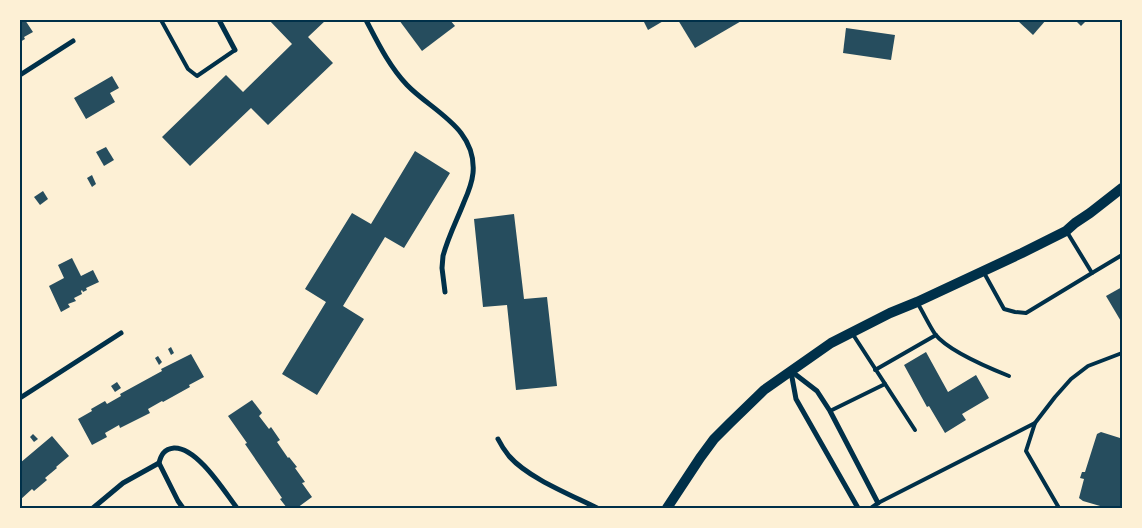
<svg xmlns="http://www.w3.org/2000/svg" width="1142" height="528" viewBox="0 0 1142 528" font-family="'Work Sans',sans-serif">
  <rect width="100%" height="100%" fill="#fdf0d5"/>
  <g fill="#264d5e">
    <path d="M20 20H25L33 32 24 37 25 39 20 42Z"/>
    <path d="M269 20H326L308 37 333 63 268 125 251 108 190 166 162 137 226 75 243 92 292 44Z"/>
    <path d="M399 20H450L455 26 422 51Z"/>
    <path d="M643 20H665L648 30Z"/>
    <path d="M678 20H743L695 48Z"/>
    <path d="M1017 20H1046L1033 35Z"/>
    <path d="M1075 20H1087L1081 26Z"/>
    <path d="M846 28 895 35 891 60 843 53Z"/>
    <path d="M112 76 119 88 110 93 115 102 86 119 74 98Z"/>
    <path d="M106 147 114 160 104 166 96 152Z"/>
    <path d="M415 151 450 173 404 248 385 237 343 306 364 319 317 395 282 374 326 302 305 289 352 213 371 224Z"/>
    <path d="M92 175 96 184 92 187 87 178Z"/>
    <path d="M43 191 48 199 40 205 34 197Z"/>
    <path d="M514 214 524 299 547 297 557 386 516 390 507 305 483 307 474 219Z"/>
    <path d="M72 258 81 276 93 270 99 282 86 288 87 290 83 292 82 290 81 291 82 294 74 298 76 301 68 304 70 307 61 312 49 286 64 278 58 265Z"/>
    <path d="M1122 287V323L1106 296Z"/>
    <path d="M171 347 174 353 171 355 168 349Z"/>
    <path d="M926 352 948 392 976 375 989 398 962 414 966 420 945 433 929 406 927 407 904 365Z"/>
    <path d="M191 354 204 377 189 385 190 387 163 402 162 401 148 409 150 413 120 428 119 425 105 433 107 437 92 445 78 419 92 411 91 409 105 401 107 404 121 396 120 394 162 371 161 369Z"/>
    <path d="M158 356 162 362 159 365 155 358Z"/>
    <path d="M117 382 121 388 115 392 111 386Z"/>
    <path d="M252 400 262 413 259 416 269 429 271 427 280 440 277 442 288 458 289 457 297 467 295 468 305 482 302 483 312 497 297 508H287L280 499 282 498 245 444 247 443 228 416Z"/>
    <path d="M1101 432 1120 438 1122 434V508H1107L1083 501 1079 498 1084 479 1080 478 1082 472H1085L1097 434Z"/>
    <path d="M33 434 38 439 34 442 30 437Z"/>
    <path d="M52 436 69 456 56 467 57 468 45 478 47 480 34 491 32 489 20 500V463Z"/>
  </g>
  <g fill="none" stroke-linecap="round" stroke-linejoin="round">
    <g stroke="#003049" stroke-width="4">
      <path d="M161 20 188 69 197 76 235 50"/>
      <path d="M983 271 1004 309 1015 312 1026 313 1092 273 1067 232"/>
      <path d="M1092 273 1122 255"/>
      <path d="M918 304C924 314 929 325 935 334 948 351 989 368 1009 376"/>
      <path d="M852 333 915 430"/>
      <path d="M875 370 936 335"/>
      <path d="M830 411 885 384"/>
      <path d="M871 508 878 503 1035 423"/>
      <path d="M1059 508 1026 451 1035 423 1055 397 1071 379 1088 366 1122 353"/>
    </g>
    <g stroke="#003049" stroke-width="5">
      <path d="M219 20 235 50"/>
      <path d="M366 20C378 43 389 66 407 85 432 111 477 128 473 173 472 183 468 193 464 202 457 220 448 237 443 256L442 268 445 292"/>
      <path d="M20 75 73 41"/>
      <path d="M791 371 817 391 830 411 878 503"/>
      <path d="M791 372 796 399 858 508"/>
      <path d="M20 398 121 333"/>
      <path d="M498 439C501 445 505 451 509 456 528 478 571 495 597 508"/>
      <path d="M93 508 123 483 159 463"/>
      <path d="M183 508 178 501 159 463C161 455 164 449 174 448 197 447 224 491 237 508"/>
    </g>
    <path stroke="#003049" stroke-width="10" d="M667 508 700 458 714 439 730 423 764 390 831 343 890 313 917 302 1022 253 1066 231 1075 223 1090 213 1122 188"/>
  </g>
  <rect width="1142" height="528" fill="none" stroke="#fdf0d5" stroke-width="42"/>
  <rect x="21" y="21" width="1100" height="486" fill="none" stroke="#003049" stroke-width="2"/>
</svg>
